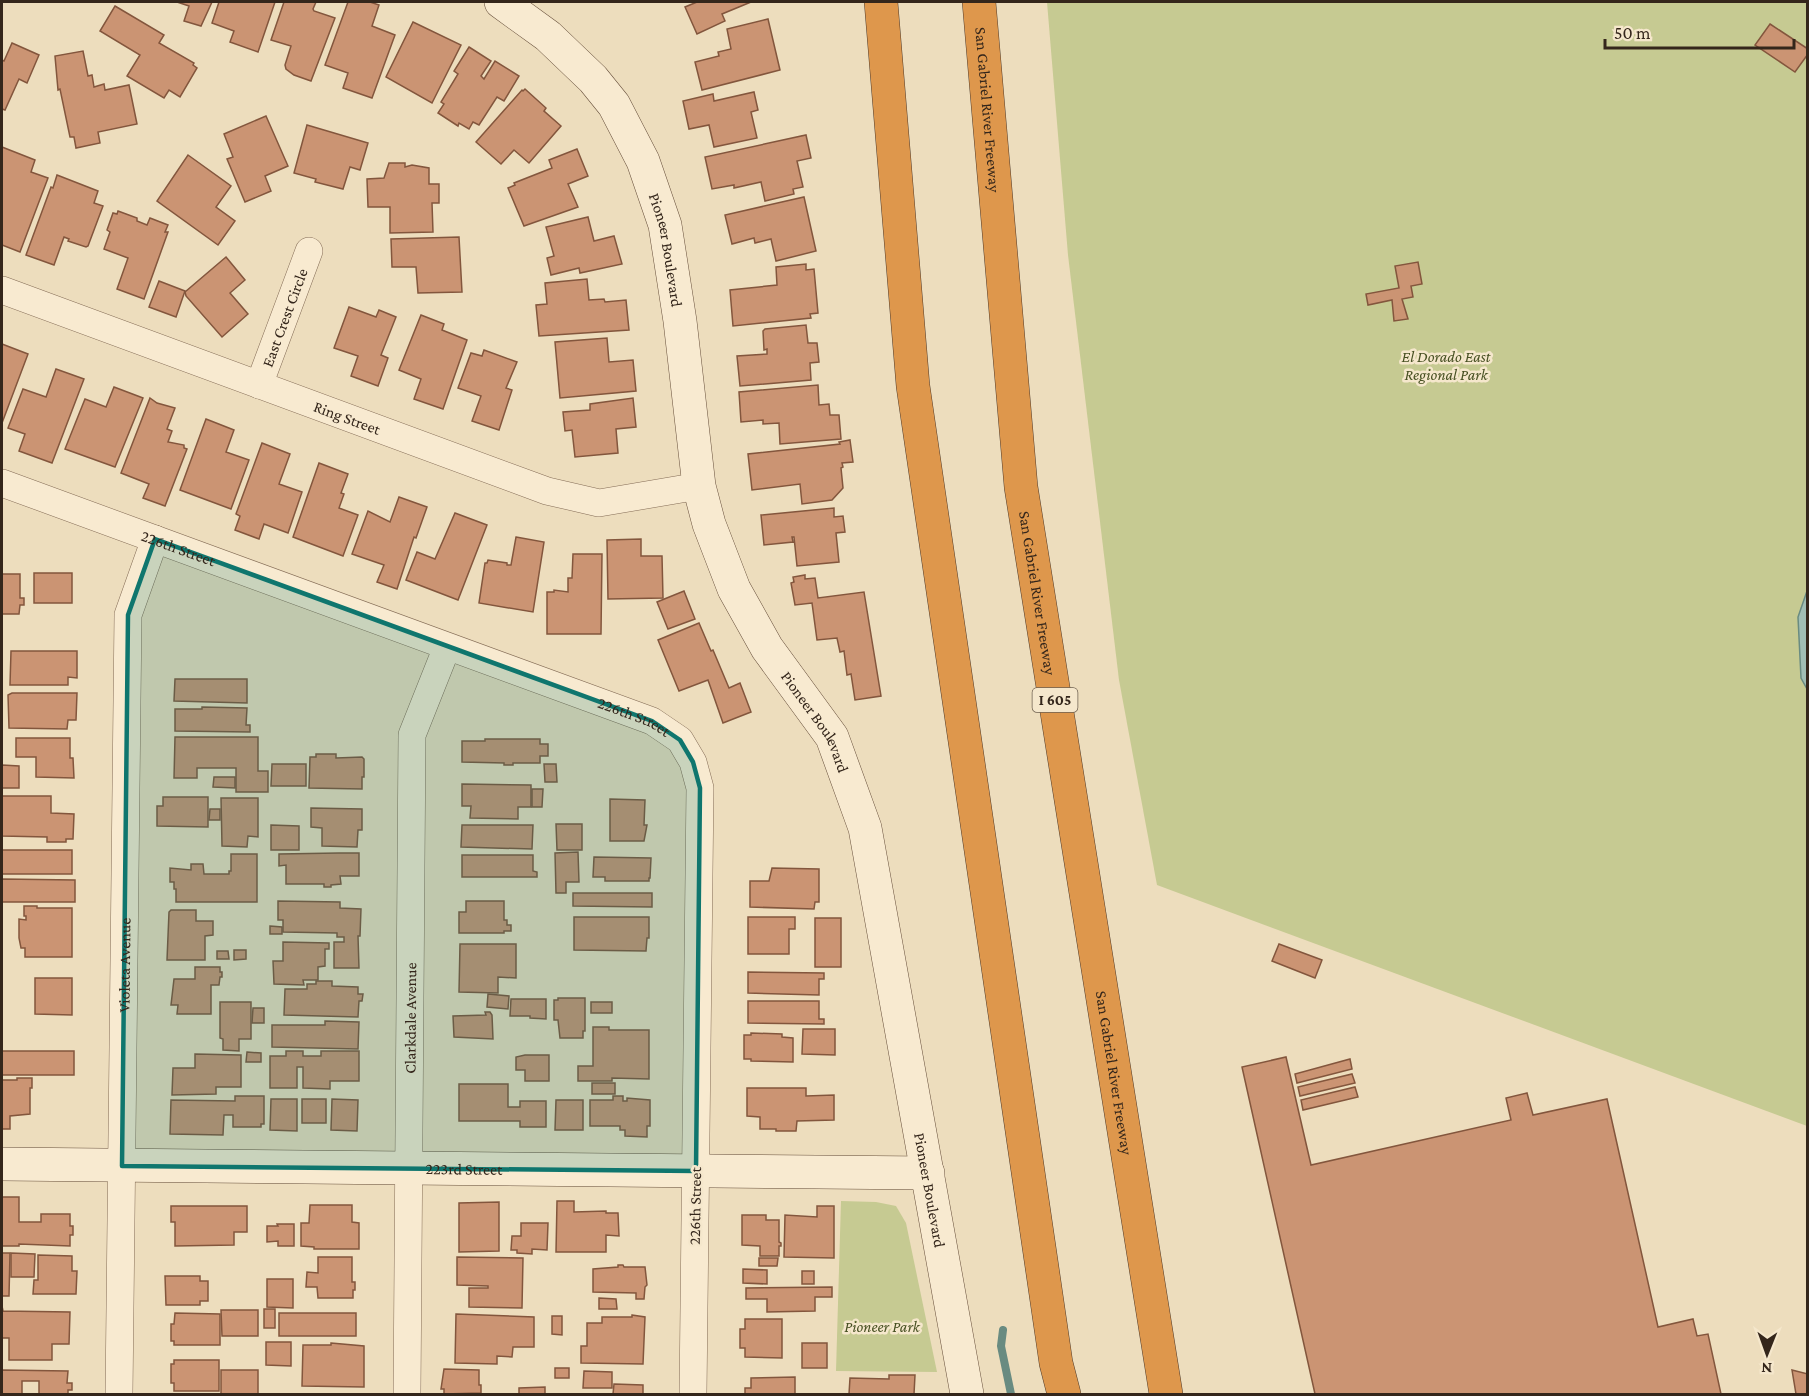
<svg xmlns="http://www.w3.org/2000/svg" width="1809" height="1396" viewBox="0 0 1809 1396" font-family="'Crimson Pro',serif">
  <rect width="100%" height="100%" fill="#edddbd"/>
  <g fill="#c6ca92">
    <path d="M1047 2H1807V1126L1157 885 1119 680 1068 255Z"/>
    <path d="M841 1201 876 1202 896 1206 906 1223 937 1372 836 1371Z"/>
  </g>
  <path fill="#a1beb4" stroke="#698b81" stroke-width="1.5" d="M1807 591V689L1801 678 1798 617Z"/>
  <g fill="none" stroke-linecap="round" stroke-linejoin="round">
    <path stroke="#698b81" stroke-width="8" d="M1003 1330 1001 1346 1011 1394"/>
  </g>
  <g fill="#cb9473" stroke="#83563d" stroke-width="1.5">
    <path d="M177 2H212L201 26 184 21 189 6Z"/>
    <path d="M219 2H275L258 52 230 42 234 31 212 23Z"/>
    <path d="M284 2H316L313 9 314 11 335 18 311 81 294 75 286 69 285 65 291 46 271 40Z"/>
    <path d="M348 2H370L379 5 372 26 395 35 372 98 343 88 348 73 325 65Z"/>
    <path d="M697 2H751L722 14 725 21 697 34 685 7Z"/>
    <path d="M115 6 164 35 159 43 194 63 193 65 197 68 180 97 169 90 164 98 127 76 140 55 100 31Z"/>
    <path d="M768 19 780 70 702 90 695 62 719 56 718 52 731 49 727 29Z"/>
    <path d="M413 22 461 45 432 103 386 77Z"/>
    <path d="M1770 24 1808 49V54L1795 72 1755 45Z"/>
    <path d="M12 43 39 55 27 83 19 79 5 110 2 109V60L4 61Z"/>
    <path d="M469 47 491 61 481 76 484 79 495 61 519 76 504 101 497 97 479 125 473 122 469 129 459 123 458 126 438 113 444 104 441 102 458 74 454 71Z"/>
    <path d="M83 51 88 76 92 75 94 87 104 84 105 90 129 85 137 124 98 132 100 143 76 148 74 137H70L60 89 58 90 55 56Z"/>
    <path d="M525 89 546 108 544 111 561 126 529 163 514 150 501 164 476 142 522 90 523 91Z"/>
    <path d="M754 92 758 110 751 112 757 138 714 147 709 125 689 129 683 101 713 94 714 101Z"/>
    <path d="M266 116 288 166 265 176 271 191 245 202 227 159 233 157 224 134Z"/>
    <path d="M307 125 368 143 360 170 350 167 343 189 315 182 316 179 294 173Z"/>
    <path d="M806 135 811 158 797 161 803 187 793 189 794 194 765 201 761 182 734 188V185L712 189 705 157Z"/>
    <path d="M2 147 35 160 31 172 48 178 20 252 2 245Z"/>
    <path d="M577 149 588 176 568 184 578 207 524 226 508 188 515 185 514 183 552 168 549 160Z"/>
    <path d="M188 155 231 186 216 207 235 221 218 245 157 201Z"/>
    <path d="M389 163H405V167L412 165 429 168V184H439V203H432L433 232 390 233V207H368L367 179 384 178Z"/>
    <path d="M57 175 98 191 94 203 103 206 88 246 86 247 68 241 69 239 64 237 54 265 26 255 51 187 53 188Z"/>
    <path d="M804 197 816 251 776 261 771 239 755 243 754 238 732 244 725 215Z"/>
    <path d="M118 211 137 218V221L147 225 150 218 168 225 165 232H168L144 299 117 289 128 258 104 249 110 232 107 230 113 213 117 214Z"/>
    <path d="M588 217 594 241 614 236 622 264 580 273 579 268 551 275 547 258 554 256 546 227Z"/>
    <path d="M459 237 462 292 418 293 416 267H392L391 239Z"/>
    <path d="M226 257 245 280 230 293 248 314 222 337 186 296 185 292Z"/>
    <path d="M1418 262 1422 284 1411 286 1413 297 1402 299 1408 319 1394 321 1392 300 1368 305 1366 294 1399 288 1395 266Z"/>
    <path d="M806 264V270L814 269 818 313 810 314 811 318 733 326 730 290 777 285 776 267Z"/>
    <path d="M587 279 589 300 604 299 605 302 626 300 629 330 539 336 536 305 547 304 545 283Z"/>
    <path d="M159 281 185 291 176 317 149 307Z"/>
    <path d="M349 307 376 317 379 310 396 317 381 355 388 358 378 386 351 376 358 356 334 348Z"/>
    <path d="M421 315 444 324 442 330 467 340 443 409 414 399 421 379 399 370Z"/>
    <path d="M806 325 808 343H817L819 362 810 363 811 380 740 386 737 356 767 354V349L764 350 763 331 765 329Z"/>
    <path d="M607 338 609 362 633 360 636 391 560 398 555 342Z"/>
    <path d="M2 344 28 354 2 423Z"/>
    <path d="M484 350 517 362 506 388 512 390 499 430 472 421 481 396 458 388 471 353 482 356Z"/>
    <path d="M56 369 84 379 52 463 19 451 25 434 8 428 23 389 46 397Z"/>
    <path d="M818 385 819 405 829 404 830 415H839L841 439 780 444 779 423 763 424V420L741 422 739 392Z"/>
    <path d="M114 387 143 398 115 467 65 449 85 399 106 407Z"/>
    <path d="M150 398 157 403 175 408 167 429 172 431 168 442 184 445V448L187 449 165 506 143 498 149 484 121 473Z"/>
    <path d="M633 398 636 427 616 429 618 453 575 457 572 430 565 431 563 412 590 410V404Z"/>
    <path d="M206 419 234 430 226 452 249 460 231 509 180 490Z"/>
    <path d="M850 440 853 462 842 463 843 467 841 468 843 488 832 500 802 504 800 484 752 490 748 454 840 444 839 442Z"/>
    <path d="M262 443 290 454 279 484 302 492 288 533 264 524 259 539 235 530 240 516 236 514Z"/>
    <path d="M319 463 348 474 341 493 344 494 339 508 358 515 343 556 293 537Z"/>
    <path d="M399 497 427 507 416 538 414 537 397 589 377 582 384 565 352 554 368 511 390 522Z"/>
    <path d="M834 508V517L843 516 845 532 836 533 839 562 797 566 794 537H792L793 542 764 545 761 515Z"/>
    <path d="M455 513 487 525 458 600 406 580 417 552 435 559Z"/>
    <path d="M516 537 544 542 533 612 479 603 485 563H487L488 560 507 563V565H511Z"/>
    <path d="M641 539V556H662L663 598 608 599 607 540Z"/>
    <path d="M573 554H602L601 634H547V592H554V590L568 592V578H572Z"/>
    <rect x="34" y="573" width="38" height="30"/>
    <path d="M2 574H20V598H24V605H20L19 614H2Z"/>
    <path d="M805 575V579L815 578 818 598 864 592 881 696 855 700 851 674 847 675 844 651 840 652 837 638 817 640 812 603 795 605 791 583 794 582 793 577Z"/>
    <path d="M684 591 695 619 668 629 657 602Z"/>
    <path d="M699 623 711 651 713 650 729 688 740 683 751 712 723 723 708 680 679 691 658 640Z"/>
    <path d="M11 651H77V678L68 677V685H10Z"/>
    <path d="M175 679H247V703L174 701Z"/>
    <path d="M12 693H77L76 720H68L67 729 9 728 8 695Z"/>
    <path d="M202 707 247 708 246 725H250V732L175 731V709H202Z"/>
    <path d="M175 737H258V771H268V792H236V768H197V778H174Z"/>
    <path d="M16 738H70V758H73L74 778 36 777V757H16Z"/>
    <path d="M485 739H540V744H548V756H540V763H513V765H504V763L462 762V741H485Z"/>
    <path d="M316 754H336V758L362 757 364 759V777H362V789L309 788 310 757H316Z"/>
    <path d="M272 764H306V786H271Z"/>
    <path d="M544 764H556L557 782H545Z"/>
    <path d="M2 765 19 766V788H2Z"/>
    <path d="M214 777H235V788L213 787Z"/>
    <path d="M462 784 531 785V807H518V819L470 818 471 806H462Z"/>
    <path d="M532 789H543L542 807H532Z"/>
    <path d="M2 796H51V813L74 814 73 839H66V842H47V837L2 836Z"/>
    <path d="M163 797H208V827L157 826V806H163Z"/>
    <path d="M221 798H258V837L248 836 247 847 222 846Z"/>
    <path d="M610 799 645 800 644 825H647L644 841H610Z"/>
    <path d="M311 808 362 809V830H358L357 847 322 846V828L311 827Z"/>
    <path d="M210 809H220V820H209Z"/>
    <path d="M556 824H582V850H557Z"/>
    <path d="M271 825 299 826V850H271Z"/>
    <path d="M462 825H533L532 849 461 847Z"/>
    <rect x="2" y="850" width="70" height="24"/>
    <path d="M578 852 579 882H566V893H556L555 853Z"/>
    <path d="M339 853H359V876H340L341 884 331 885V887H324V884H286V865L279 866V854Z"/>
    <path d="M231 854H257V902H176V889H174V882H170V868L191 870V864H203L204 874H229V871H231Z"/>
    <path d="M462 855H533V871L537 872V877H462Z"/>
    <path d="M594 857 651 858 650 878H649V881H605V877H593Z"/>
    <path d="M772 868 819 869V902H815L814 909 750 907V881H769Z"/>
    <path d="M2 879 75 880V902H2Z"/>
    <path d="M573 893H652V907L573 906Z"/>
    <path d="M278 901 340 902V908L361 909 360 936H358L359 968H334V942H344V937H337V933L283 932V920H278Z"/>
    <path d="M466 901H504V920H507V925H511V931H504V933H459V912H466Z"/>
    <path d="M24 906H37V908H72V957H25V948H21L19 938V919L26 920V916H24Z"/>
    <path d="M171 910H196V921H213V935L205 936V960H167L169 912Z"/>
    <path d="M574 917H649V938H647L646 951 574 950Z"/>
    <path d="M748 917H795V929H789V954H748Z"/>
    <rect x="815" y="918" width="26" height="49"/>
    <path d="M270 926 282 927V934H270Z"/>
    <path d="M283 942 329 943V949H325V966L318 967V980H303L304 985 274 984 273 961H283Z"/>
    <path d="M460 944H516V978L498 977V993L459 992Z"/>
    <path d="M1279 944 1322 960 1315 978 1272 961Z"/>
    <path d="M234 950H246V959L234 960Z"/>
    <path d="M217 951H228L229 959H217Z"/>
    <path d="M195 967H220V972H222V977H220L219 985H211V1014H177L178 1005H171L174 979H195Z"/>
    <path d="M748 972 824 973V979H819V995L748 993Z"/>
    <path d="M35 978H72V1015L35 1014Z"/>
    <path d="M316 981H332V986L358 987V994H363L362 1001H359L358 1017 284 1015 285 989H307V984H316Z"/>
    <path d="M488 994 509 996 508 1009 487 1007Z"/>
    <path d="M558 998H585V1031H583V1038H560L558 1020H554V1000H558Z"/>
    <path d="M511 999H546V1019L530 1018V1016H510Z"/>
    <path d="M748 1001H819V1019H824V1024L748 1023Z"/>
    <path d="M220 1002H251V1039H239V1051L223 1050V1039L220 1038Z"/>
    <rect x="591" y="1002" width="21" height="11"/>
    <path d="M253 1008H264V1023H252Z"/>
    <path d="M485 1012H490L492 1015 493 1039 454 1037 453 1016 486 1015Z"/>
    <path d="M325 1021 359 1022 358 1049 272 1047V1025H325Z"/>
    <path d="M593 1027H609V1030H649V1079L612 1078V1081H578V1066H593Z"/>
    <path d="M803 1029H835V1055L802 1054Z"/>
    <path d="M751 1033 782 1034V1037L793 1038V1062L751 1061V1059H744V1035H751Z"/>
    <rect x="2" y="1051" width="72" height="24"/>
    <path d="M286 1051H303V1056H321V1051H359V1081H330V1089L303 1088V1067H297V1088H270V1056H286Z"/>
    <path d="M247 1052 261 1053V1062H246Z"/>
    <path d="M195 1054 241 1055V1087H216V1094L172 1095 173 1068H195Z"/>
    <path d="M525 1055H549V1081H525V1070H516V1057Z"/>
    <path d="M1286 1057 1311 1165 1511 1120 1506 1098 1527 1093 1533 1115 1607 1099 1658 1327 1693 1319 1697 1336 1708 1334 1721 1394H1315L1242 1067Z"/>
    <path d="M1350 1059 1352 1069 1297 1083 1295 1074Z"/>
    <path d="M1352 1074 1355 1083 1300 1096 1298 1087Z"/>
    <path d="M17 1078H32V1088H30V1114L10 1116V1129H2V1080H17Z"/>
    <rect x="592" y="1083" width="23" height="11"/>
    <path d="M459 1084H508V1107H520V1101H546V1127H520V1121H459Z"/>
    <path d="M1355 1087 1358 1097 1303 1110 1301 1100Z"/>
    <path d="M747 1088H806V1096L834 1095V1120L797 1121 796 1131H776V1129H760V1117L747 1116Z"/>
    <path d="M235 1096H264V1124H261V1127H233V1115H224L223 1135 170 1134 171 1100 235 1101Z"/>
    <path d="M613 1096H623V1101H627V1098L650 1100V1126H647V1137L625 1136V1130H620V1126H590V1100H613Z"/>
    <path d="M271 1099H297V1131L270 1130Z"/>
    <rect x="302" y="1099" width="24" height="24"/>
    <path d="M332 1099 358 1100 357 1131 331 1130Z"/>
    <path d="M556 1100H583V1130H555Z"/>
    <path d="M2 1197H19V1222H41V1214H70V1226H73V1235H70V1246L19 1244V1246H2Z"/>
    <path d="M557 1201H574V1212L606 1211V1213H618L619 1236 606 1235V1252H556Z"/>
    <path d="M499 1202V1251L459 1252V1203Z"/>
    <path d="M310 1205H352V1222L359 1223V1249H314V1247L301 1246V1223H309Z"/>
    <path d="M171 1206H247V1232H234V1245L175 1246V1222H171Z"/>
    <path d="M817 1206H834V1258L784 1257 785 1215 817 1217Z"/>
    <path d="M742 1215H766V1220H779V1242L781 1243V1246H779V1256H760V1246L742 1245Z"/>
    <path d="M521 1223H548L547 1250 532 1249V1254L517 1253V1250H511L512 1236H521Z"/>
    <path d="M277 1224H294V1246H278V1241L267 1242V1226H278Z"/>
    <path d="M2 1253H10L9 1296H2Z"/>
    <path d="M11 1253 35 1254 34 1277H11Z"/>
    <path d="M38 1255 72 1256V1271H77L76 1294H33L34 1280H38Z"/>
    <path d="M318 1257H352V1282H355V1290H353V1298H318L317 1287H306L307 1272 318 1273Z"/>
    <path d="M457 1257 523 1258 522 1308 469 1307V1288H488V1286L457 1285Z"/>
    <path d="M759 1258H778L777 1266H759Z"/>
    <path d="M618 1265H623L624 1267H645L647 1285 645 1287 644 1299H636V1293L593 1292V1269L618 1267Z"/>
    <path d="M743 1269 767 1270V1284L743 1283Z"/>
    <rect x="802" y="1271" width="12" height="13"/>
    <path d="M165 1276H200V1281H208V1301H200V1305H166Z"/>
    <path d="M267 1279H293V1308L267 1307Z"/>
    <path d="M832 1287V1297H815V1311L767 1312V1299H746V1288Z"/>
    <path d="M599 1298 616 1299 617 1309H599Z"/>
    <path d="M2 1306 3 1311 70 1312 69 1344H52V1360H9V1338H2Z"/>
    <rect x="264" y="1309" width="11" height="19"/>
    <path d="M221 1310H258V1336H222Z"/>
    <path d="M175 1313 220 1314V1345H174V1341H171V1324H174Z"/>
    <rect x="279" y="1313" width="77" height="23"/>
    <path d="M456 1314 534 1317V1347H513L512 1357 497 1356V1364L455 1363Z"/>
    <path d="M632 1315 645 1317 643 1364 581 1363V1346H587V1323H602V1317H632Z"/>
    <path d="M552 1316H562V1335L552 1334Z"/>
    <path d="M745 1319H782V1358L745 1357V1348H740V1329H745Z"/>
    <path d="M266 1342H291V1366L266 1365Z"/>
    <path d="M331 1343 364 1346V1387L302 1386 303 1345H331Z"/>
    <rect x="802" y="1343" width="25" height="25"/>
    <path d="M174 1360H219V1391H174V1383H171V1364H174Z"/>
    <rect x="555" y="1368" width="14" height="10"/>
    <path d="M444 1369 479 1370V1385H481V1393L444 1394V1389H441Z"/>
    <path d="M2 1370 68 1371 67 1383H72V1390H68V1394H39V1381H22V1394H2Z"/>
    <rect x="221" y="1370" width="37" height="24"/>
    <path d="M1792 1370 1808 1374V1394H1796Z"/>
    <path d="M584 1371 612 1372V1388H583Z"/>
    <path d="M889 1375H915L914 1394H849L850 1378 889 1379Z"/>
    <path d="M795 1377V1394H745V1388H751V1378Z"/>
    <path d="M614 1384 643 1385V1394H613Z"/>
    <path d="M545 1387V1394H519V1388Z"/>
  </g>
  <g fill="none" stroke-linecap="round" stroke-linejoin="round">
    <defs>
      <g id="street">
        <path id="s1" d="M2 290 547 491 599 503 699 486"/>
        <path id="s2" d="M259 385 309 251"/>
        <path id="s3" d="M2 483 652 721 680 740 693 762 700 788 693 1394"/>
        <path id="s4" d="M119 1394 128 615 155 539"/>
        <path id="s5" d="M407 1394 412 735 447 647"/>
      </g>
      <g id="secondary">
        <path id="s6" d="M501 2 548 36 593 79 614 105 643 161 665 225 680 321 699 486 709 524 734 589 767 648 832 737 865 828 967 1394"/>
        <path id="s7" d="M2 1164 928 1173"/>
      </g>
      <g id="highway">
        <path d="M881 2 913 386 1056 1363 1064 1394"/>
        <path id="s8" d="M979 2 1021 487 1166 1394"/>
      </g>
    </defs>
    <use href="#street" stroke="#856d57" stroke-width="28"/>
    <use href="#secondary" stroke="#664e3a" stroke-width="34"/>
    <use href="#highway" stroke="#523c2b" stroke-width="34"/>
    <use href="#street" stroke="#f8ead0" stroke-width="27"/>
    <use href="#secondary" stroke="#f8ead0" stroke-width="33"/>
    <use href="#highway" stroke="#de974c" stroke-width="33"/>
  </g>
  <path fill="#0f766e" fill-opacity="0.2" stroke="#0f766e" stroke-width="4.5" stroke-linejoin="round" d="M155 539 652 721 680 740 693 762 700 788 696 1171 122 1166 128 615Z"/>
  <g text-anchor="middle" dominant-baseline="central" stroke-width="5" stroke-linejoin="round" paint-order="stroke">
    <rect fill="#f5e7cc" stroke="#6e6050" stroke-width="1.5" x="1032.5" y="688" width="45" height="24" rx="4.5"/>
    <g font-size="15" font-weight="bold" fill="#34261b">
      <text x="1055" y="700">I 605</text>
    </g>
    <g font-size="16" fill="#34261b" stroke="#f5e7cc">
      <text stroke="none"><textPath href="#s8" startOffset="108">San Gabriel River Freeway</textPath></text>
      <text stroke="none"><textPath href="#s6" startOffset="309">Pioneer Boulevard</textPath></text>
      <text stroke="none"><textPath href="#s2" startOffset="72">East Crest Circle</textPath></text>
      <text stroke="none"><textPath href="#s1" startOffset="368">Ring Street</textPath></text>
      <text stroke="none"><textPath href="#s3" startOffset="188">226th Street</textPath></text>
      <text stroke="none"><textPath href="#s8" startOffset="594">San Gabriel River Freeway</textPath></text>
      <text stroke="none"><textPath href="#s3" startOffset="674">226th Street</textPath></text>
      <text stroke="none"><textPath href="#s6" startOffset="813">Pioneer Boulevard</textPath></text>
      <text stroke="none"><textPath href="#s4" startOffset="429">Violeta Avenue</textPath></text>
      <text stroke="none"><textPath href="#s5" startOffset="376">Clarkdale Avenue</textPath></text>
      <text stroke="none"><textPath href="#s8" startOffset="1080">San Gabriel River Freeway</textPath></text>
      <text stroke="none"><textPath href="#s7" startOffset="462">223rd Street</textPath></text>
      <text stroke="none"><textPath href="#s6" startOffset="1299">Pioneer Boulevard</textPath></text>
      <text transform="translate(695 1206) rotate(-89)">226th Street</text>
    </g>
    <g font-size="16" font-style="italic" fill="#475022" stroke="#f5e7cc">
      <text x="1446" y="356">El Dorado East<tspan x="1446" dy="18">Regional Park</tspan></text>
      <text x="882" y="1326">Pioneer Park</text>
    </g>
  </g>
  <rect width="1809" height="1396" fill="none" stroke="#34261b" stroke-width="6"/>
  <g transform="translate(1767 1354) rotate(181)" stroke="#f5e7cc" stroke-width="4.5" paint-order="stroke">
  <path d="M0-4.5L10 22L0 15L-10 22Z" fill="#34261b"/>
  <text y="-9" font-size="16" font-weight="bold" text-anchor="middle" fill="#34261b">N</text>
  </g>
  <path d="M1605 39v9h189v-9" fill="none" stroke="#34261b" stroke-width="3"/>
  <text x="1614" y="39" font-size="18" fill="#34261b" stroke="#f5e7cc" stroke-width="4.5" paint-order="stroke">50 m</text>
</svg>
